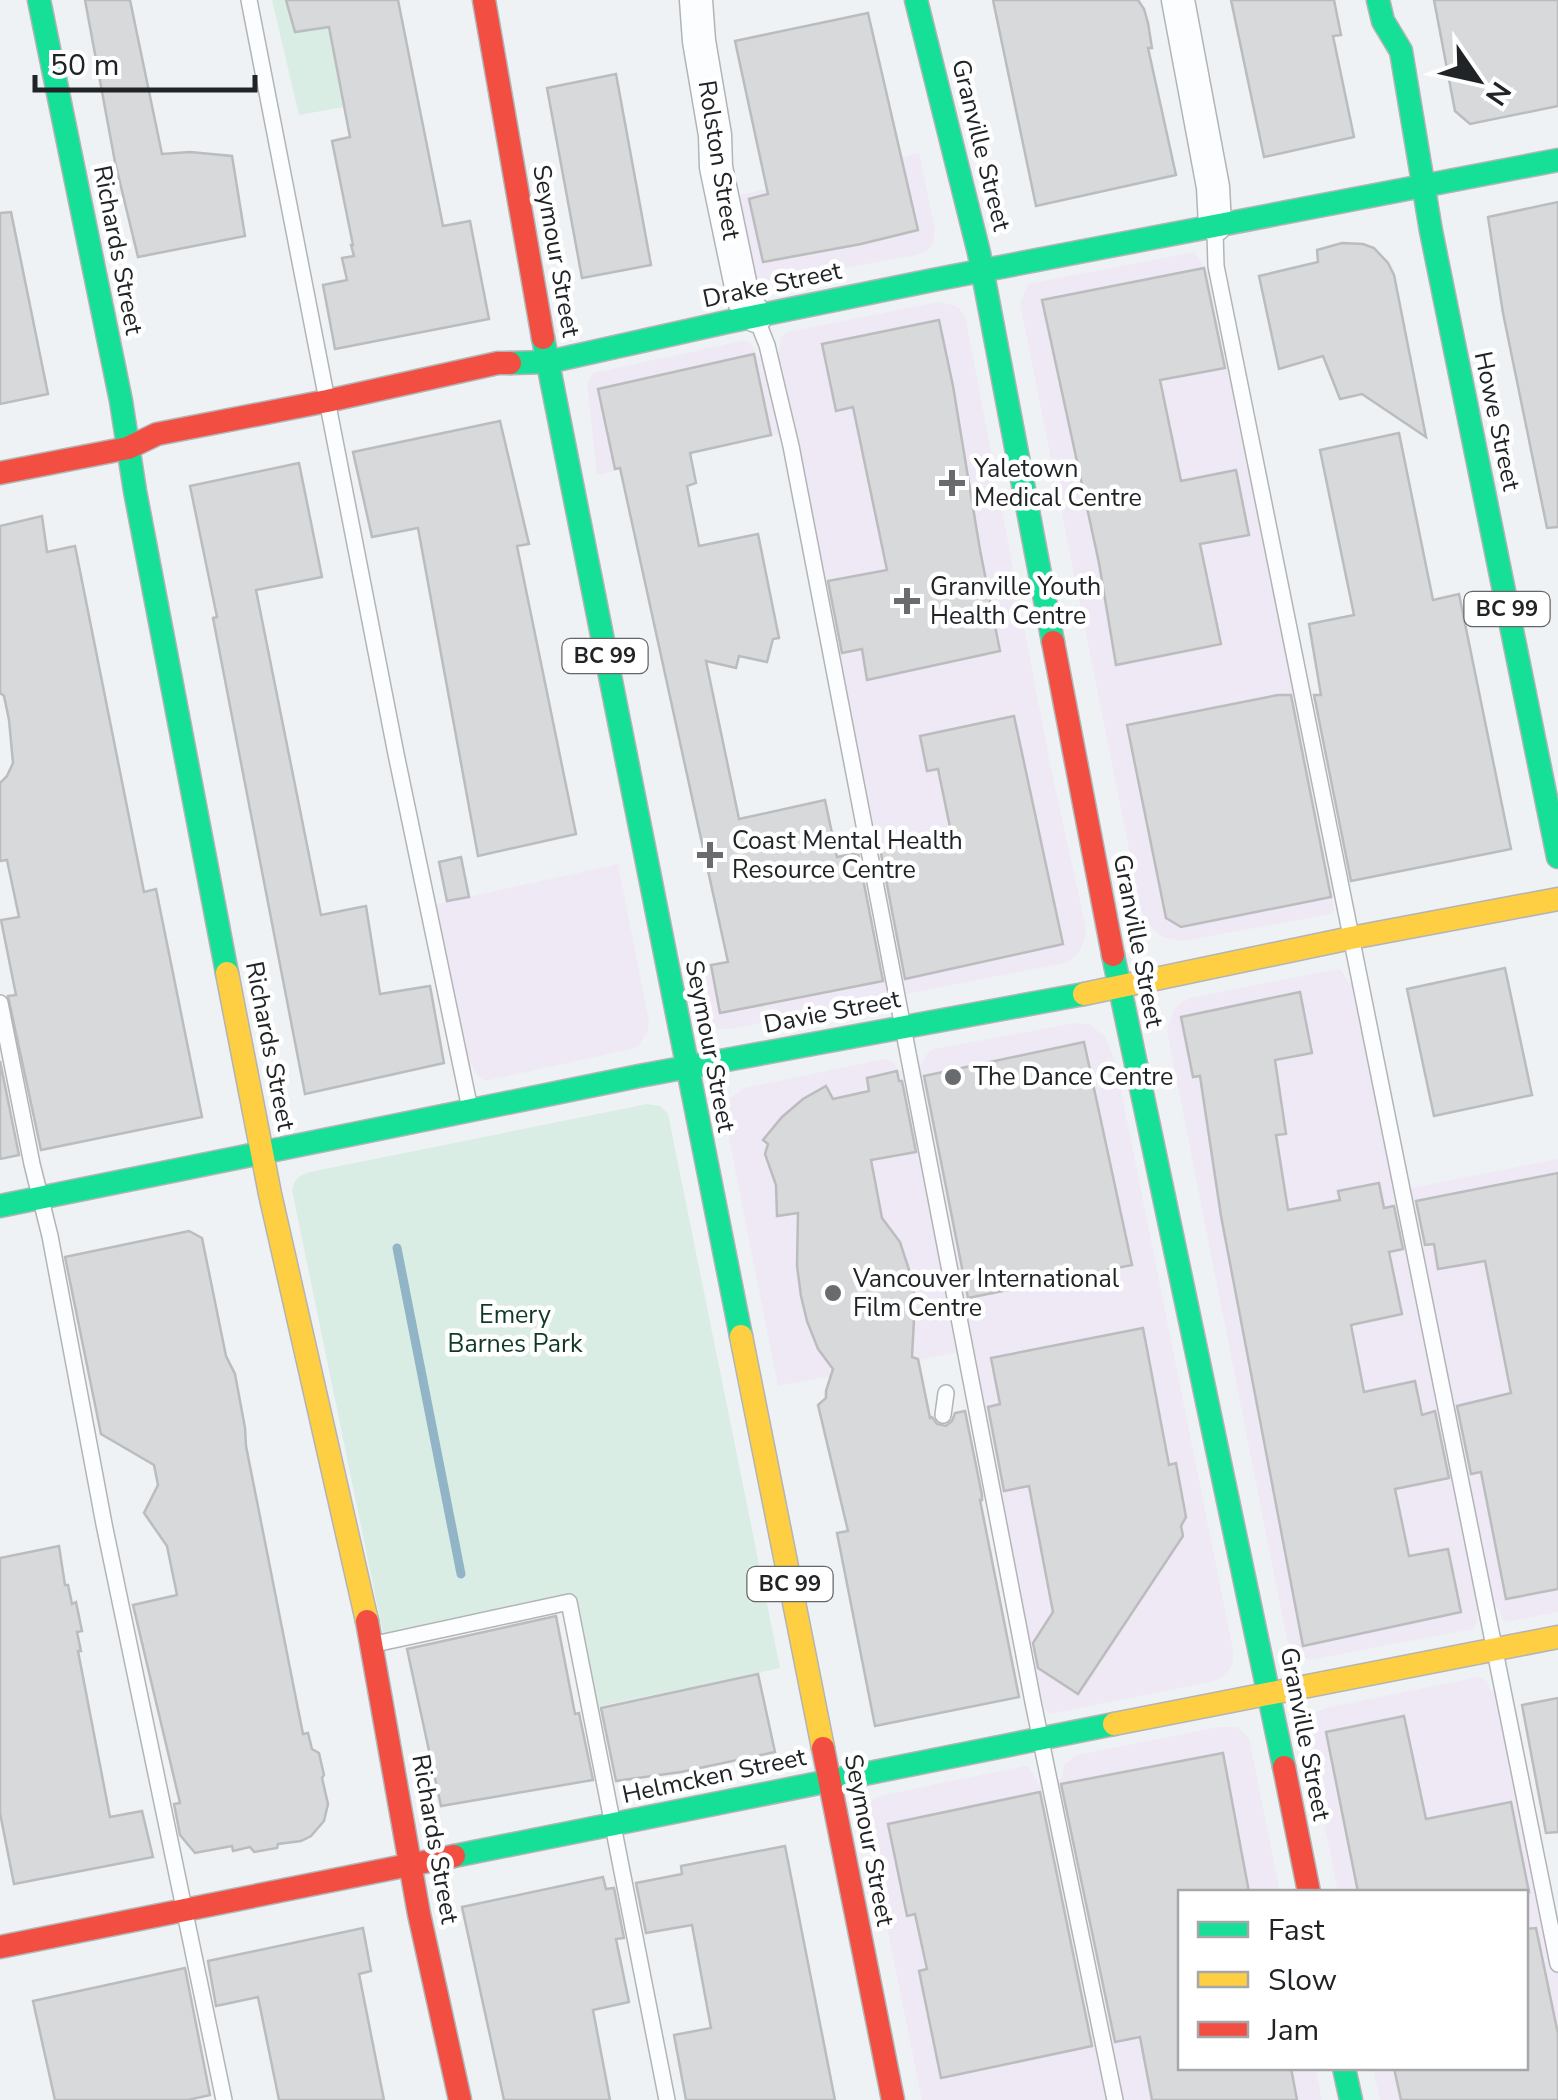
<svg xmlns="http://www.w3.org/2000/svg" width="1558" height="2100" viewBox="0 0 1558 2100" font-family="'Nunito Sans',sans-serif">
  <rect width="100%" height="100%" fill="#eef2f5"/>
  <g fill="#efe9f5">
    <path d="M919 153 935 228 933 244 926 251 917 255 774 281 752 276 736 196Z"/>
    <path d="M1194 252 1206 268 1216 266 1341 894 1332 898 1334 910 1332 914 1183 941 1165 938 1158 934 1148 923 1141 910 1020 303 1028 284Z"/>
    <path d="M938 302 953 305 960 309 966 320 1050 764 1086 928 1085 937 1080 951 1071 960 1064 963 730 1029H718L705 1018 695 967 884 928 787 432 597 475 587 383 593 373 746 340 750 343 759 358 779 352 782 337 787 332Z"/>
    <path d="M618 864 649 1022 648 1031 639 1045 635 1048 485 1081 476 1075 472 1064 461 1066 427 906Z"/>
    <path d="M1338 969 1342 971 1348 983 1360 981 1401 1190 1558 1159V1612L1506 1622 1502 1619 1499 1607 1477 1611V1622L1473 1629 1309 1660 1297 1654 1287 1640 1167 1031 1173 1012 1178 1005 1189 998Z"/>
    <path d="M1075 1023 1089 1024 1105 1037 1115 1061 1233 1650V1661L1231 1667 1222 1677 1211 1682 1051 1714 1045 1710 1041 1696 1032 1697 965 1351 778 1386 724 1113 726 1101 744 1088 884 1059 893 1062 899 1071 920 1067 926 1055 933 1049Z"/>
    <path d="M1478 1677 1487 1681 1491 1691 1501 1690 1558 1964V2100H1380L1373 2068H1526V1892H1338L1305 1726 1315 1713 1326 1708Z"/>
    <path d="M1219 1727H1237L1249 1738 1280 1892H1180V2068H1315L1322 2100H922L865 1818V1810L872 1801 879 1796 1024 1766 1029 1767 1038 1783 1062 1779 1064 1765 1076 1755Z"/>
  </g>
  <g fill="#d9ede4">
    <path d="M272 0H286L295 32 329 27 344 107 299 115Z"/>
    <path d="M647 1104 660 1106 668 1114 780 1668 591 1708 569 1602 385 1643 292 1190C294 1179 300 1175 310 1172Z"/>
  </g>
  <g fill="none" stroke-linecap="round" stroke-linejoin="round">
    <path stroke="#91b4c6" stroke-width="9" d="M397 1248 461 1574"/>
  </g>
  <g fill="#d8d9db" stroke="#bbbcbe" stroke-width="2.5">
    <path d="M85 0H130L162 154 190 152 232 156 245 236 138 257 115 162Z"/>
    <path d="M286 0H398L443 226 470 221 489 319 335 349 323 285 347 280 342 258 354 256 351 245H353L332 141 350 137 329 27 295 32Z"/>
    <path d="M993 0H1138L1144 9 1148 23 1152 48H1148L1176 175 1036 206Z"/>
    <path d="M1231 0H1334L1341 35 1333 36 1354 137 1264 157Z"/>
    <path d="M1434 0H1558V106L1470 124 1455 111Z"/>
    <path d="M868 13 918 230 861 244 763 262 749 199 768 194 735 41Z"/>
    <path d="M616 74 651 265 582 278 547 88Z"/>
    <path d="M1558 202V527L1547 528 1503 313 1488 217Z"/>
    <path d="M11 212 48 394 0 404V213Z"/>
    <path d="M1342 243 1363 244 1374 248 1388 263 1394 275 1426 437 1362 394 1340 399 1323 356 1279 369 1259 276 1318 262 1317 250Z"/>
    <path d="M1204 268 1225 368 1160 380 1181 481 1236 470 1249 535 1200 544 1221 644 1116 665 1099 563 1042 300Z"/>
    <path d="M939 320 953 386 980 550 1000 651 867 680 862 649 842 653 828 581 887 570 853 407 836 411 822 344Z"/>
    <path d="M754 354 771 435 690 453 696 483 687 486 699 546 758 534 779 638 773 639 767 662 739 656 736 668 706 661 739 819 825 800 837 857 858 853 883 981 720 1013 711 965 728 962 620 468 615 469 598 389Z"/>
    <path d="M500 421 529 544 517 546 576 834 478 856 418 528 372 537 353 452Z"/>
    <path d="M1399 433 1433 600 1459 594 1511 849 1351 881 1314 695H1321L1309 624 1354 615 1320 450Z"/>
    <path d="M299 463 322 577 256 590 321 915 366 906 380 994 430 986 444 1063 305 1094 213 618 217 617 190 486Z"/>
    <path d="M42 516 47 552 75 546 144 892 156 889 202 1117 41 1150 8 996 16 995 1 920 19 917 7 860 0 861V783L7 776 13 763 9 720 4 696 0 693V526Z"/>
    <path d="M1278 695H1291L1331 897 1181 927 1166 918 1127 725Z"/>
    <path d="M1014 716 1063 944 905 979 880 848 951 832 938 769 927 771 920 736Z"/>
    <path d="M461 857 469 897 447 901 439 862Z"/>
    <path d="M1505 968 1532 1095 1434 1116 1407 989Z"/>
    <path d="M1300 992 1312 1053 1275 1060 1286 1134 1276 1135 1288 1210 1340 1200 1338 1191 1379 1183 1384 1208 1394 1206 1403 1249 1389 1252 1402 1314 1351 1325 1364 1392 1415 1381 1422 1415 1435 1411 1449 1478 1395 1489 1409 1556 1448 1549 1461 1612 1303 1646 1221 1216 1200 1076 1193 1077 1181 1017Z"/>
    <path d="M1084 1042 1132 1265 968 1298 924 1076Z"/>
    <path d="M0 1061 19 1155 0 1159Z"/>
    <path d="M897 1071 899 1081H902L916 1152 871 1160 882 1218 900 1242 913 1282 915 1300 912 1357 918 1359 930 1418 932 1417 937 1424 946 1426 952 1421 955 1413 965 1411 982 1495V1500H980L1019 1697 875 1726 837 1533 848 1531 818 1405 826 1398V1391L833 1369 818 1349 807 1321 801 1296 797 1266 798 1213 777 1216 776 1185 765 1154 768 1144 763 1140 782 1117 803 1099 826 1086 833 1099 869 1091 867 1078Z"/>
    <path d="M1558 1173V1589L1506 1599 1481 1472 1471 1474 1457 1406 1511 1393 1485 1261 1438 1269 1434 1244 1425 1245 1416 1201Z"/>
    <path d="M189 1231 202 1238 226 1356 235 1374 245 1428 246 1446 303 1734 308 1733 312 1749 319 1753 324 1775 322 1778 328 1804 324 1821 311 1836 301 1841 278 1844 277 1848 254 1852 250 1847 233 1851 232 1846 195 1853 180 1835 174 1804 180 1803 133 1605 177 1595 167 1546 144 1513 158 1485 154 1465 101 1434 65 1257Z"/>
    <path d="M1143 1328 1169 1465 1176 1463 1186 1517 1181 1526 1183 1536 1078 1694 1038 1668 1033 1643 1053 1612 1029 1486 1004 1491 988 1407 1000 1404 991 1358Z"/>
    <path d="M59 1546 65 1585H68L72 1604 76 1602 82 1631 77 1632 81 1651H78L110 1817 142 1811 153 1857 14 1884 0 1813V1558Z"/>
    <path d="M556 1616 575 1714 579 1713 593 1780 441 1806 407 1649Z"/>
    <path d="M758 1674 775 1752 681 1772 616 1781 601 1708Z"/>
    <path d="M1558 1698V1832L1546 1833 1522 1705Z"/>
    <path d="M1404 1716 1426 1819 1511 1802 1529 1892H1358L1326 1732Z"/>
    <path d="M1223 1753 1249 1892H1180V2068H1291L1297 2100H1152L1140 2037 1115 2042 1061 1784Z"/>
    <path d="M1040 1792 1092 2046 941 2078 919 1971 927 1969 915 1914 907 1916 888 1824Z"/>
    <path d="M785 1846 835 2100H686L674 2035 711 2028 692 1925 646 1933 636 1883 682 1874 681 1866Z"/>
    <path d="M603 1877 606 1889 614 1888 624 1938 616 1939 629 2002 593 2010 610 2100H504L462 1907Z"/>
    <path d="M363 1928 371 1971 359 1974 384 2100H279L258 1997 216 2006 208 1961Z"/>
    <path d="M1536 1928 1558 2034V2100H1401L1394 2068H1526V1929Z"/>
    <path d="M185 1968 210 2095 188 2100H55L33 2001Z"/>
  </g>
  <g fill="none" stroke-linecap="round" stroke-linejoin="round">
    <defs>
      <g id="lane">
        <path d="M249 0 396 754 469 1104"/>
        <path d="M1215 232 1216 266 1558 1964"/>
        <path d="M757 320 767 345 791 446 1033 1702 1115 2100"/>
        <path d="M0 1003 32 1164 50 1236 104 1524 224 2100"/>
        <path d="M943 1415 946 1393"/>
        <path d="M375 1644 569 1602 667 2100"/>
      </g>
      <g id="street">
        <path d="M696 0 699 41 715 135 716 167 744 301 756 316"/>
        <path d="M1178 0 1213 187 1215 225"/>
      </g>
      <g id="fast">
        <path d="M39 0 121 401 135 491 227 973"/>
        <path d="M916 0 979 253 1053 642"/>
        <path d="M1378 0 1383 21 1401 51 1431 231 1558 857"/>
        <path d="M543 338 741 1336"/>
        <path d="M510 363 548 362 727 322 933 280 1558 160"/>
        <path d="M1113 955 1284 1767"/>
        <path d="M0 1206 639 1076 1084 994"/>
        <path d="M454 1856 1114 1724"/>
        <path d="M1344 2068 1351 2100"/>
      </g>
      <g id="slow">
        <path d="M227 973 270 1194 367 1621"/>
        <path d="M1084 994 1351 938 1558 899"/>
        <path d="M741 1336 823 1748"/>
        <path d="M1114 1724 1558 1637"/>
      </g>
      <g id="jam">
        <path d="M484 0 543 338"/>
        <path d="M0 473 128 448 157 434 327 401 498 363H510"/>
        <path d="M1053 642 1113 955"/>
        <path d="M367 1621 419 1914 460 2100"/>
        <path d="M823 1748 893 2100"/>
        <path d="M1284 1767 1309 1892"/>
        <path d="M0 1947 454 1856"/>
      </g>
    </defs>
    <use href="#lane" stroke="#b2b4b6" stroke-width="18"/>
    <use href="#street" stroke="#b2b4b6" stroke-width="35"/>
    <use href="#fast" stroke="#b2b4b6" stroke-width="25"/>
    <use href="#slow" stroke="#b2b4b6" stroke-width="25"/>
    <use href="#jam" stroke="#b2b4b6" stroke-width="25"/>
    <use href="#lane" stroke="#fcfdfe" stroke-width="15"/>
    <use href="#street" stroke="#fcfdfe" stroke-width="32"/>
    <use href="#fast" stroke="#16e098" stroke-width="22"/>
    <use href="#slow" stroke="#ffcf43" stroke-width="22"/>
    <use href="#jam" stroke="#f24e42" stroke-width="22"/>
  </g>
  <g fill="#696c6e" stroke="#fff" stroke-width="4">
    <path d="M947 468h10v10h10v10h-10v10h-10v-10h-10v-10h10z"/>
    <path d="M902 586h10v10h10v10h-10v10h-10v-10h-10v-10h10z"/>
    <path d="M705 840h10v10h10v10h-10v10h-10v-10h-10v-10h10z"/>
    <circle cx="953" cy="1077" r="10"/>
    <circle cx="833" cy="1293" r="10"/>
  </g>
  <g text-anchor="middle" dominant-baseline="central" stroke-width="9" stroke-linejoin="round" paint-order="stroke">
    <g fill="#fff" stroke="#646667" stroke-width="2.5">
      <rect x="1464.5" y="592" width="85" height="34" rx="8"/>
      <rect x="562.5" y="639" width="85" height="34" rx="8"/>
      <rect x="747.5" y="1567" width="85" height="34" rx="8"/>
    </g>
    <g font-size="22" font-weight="bold" fill="#212426">
      <text x="1507" y="609">BC 99</text>
      <text x="605" y="656">BC 99</text>
      <text x="790" y="1584">BC 99</text>
    </g>
    <g font-size="25" fill="#212426" stroke="#fff">
      <text transform="translate(981 145) rotate(76)">Granville Street</text>
      <text transform="translate(719 160) rotate(81)">Rolston Street</text>
      <text transform="translate(118 250) rotate(79)">Richards Street</text>
      <text transform="translate(556 251) rotate(80)">Seymour Street</text>
      <text transform="translate(772 285) rotate(-12)">Drake Street</text>
      <text transform="translate(1497 421) rotate(78)">Howe Street</text>
      <text transform="translate(1138 941) rotate(79)">Granville Street</text>
      <text transform="translate(832 1012) rotate(-11)">Davie Street</text>
      <text transform="translate(270 1046) rotate(79)">Richards Street</text>
      <text transform="translate(710 1046) rotate(79)">Seymour Street</text>
      <text transform="translate(1305 1734) rotate(79)">Granville Street</text>
      <text transform="translate(714 1776) rotate(-12)">Helmcken Street</text>
      <text transform="translate(435 1839) rotate(80)">Richards Street</text>
      <text transform="translate(869 1840) rotate(79)">Seymour Street</text>
    </g>
    <g font-size="25" fill="#212426" stroke="#fff" text-anchor="start">
      <text x="974" y="469">Yaletown<tspan x="974" dy="29">Medical Centre</tspan></text>
      <text x="930" y="587">Granville Youth<tspan x="930" dy="29">Health Centre</tspan></text>
      <text x="732" y="841">Coast Mental Health<tspan x="732" dy="29">Resource Centre</tspan></text>
      <text x="973" y="1077">The Dance Centre</text>
      <text x="853" y="1279">Vancouver International<tspan x="853" dy="29">Film Centre</tspan></text>
    </g>
    <g font-size="25" fill="#0f3826" stroke="#fff">
      <text x="515" y="1315">Emery<tspan x="515" dy="29">Barnes Park</tspan></text>
    </g>
  </g>
  <rect x="1178" y="1890" width="350" height="180" fill="#ffffff" stroke="#a6a7a8" stroke-width="2.5"/>
  <rect x="1198" y="1922" width="50" height="15" fill="#16e098" stroke="#a6a7a8" stroke-width="2.5"/>
  <text x="1268" y="1940" font-size="30" fill="#212426">Fast</text>
  <rect x="1198" y="1972" width="50" height="15" fill="#ffcf43" stroke="#a6a7a8" stroke-width="2.5"/>
  <text x="1268" y="1990" font-size="30" fill="#212426">Slow</text>
  <rect x="1198" y="2022" width="50" height="15" fill="#f24e42" stroke="#a6a7a8" stroke-width="2.5"/>
  <text x="1268" y="2040" font-size="30" fill="#212426">Jam</text>
  <g transform="translate(1478 80) rotate(124)" stroke="#ffffff" stroke-width="8" paint-order="stroke">
  <path d="M0-8L18 38L0 25L-18 38Z" fill="#212426"/>
  <text y="-15" font-size="28" font-weight="bold" text-anchor="middle" fill="#212426">N</text>
  </g>
  <path d="M35 75v15h220v-15" fill="none" stroke="#212426" stroke-width="5"/>
  <text x="50" y="75" font-size="30" fill="#212426" stroke="#ffffff" stroke-width="8" paint-order="stroke">50 m</text>
</svg>
